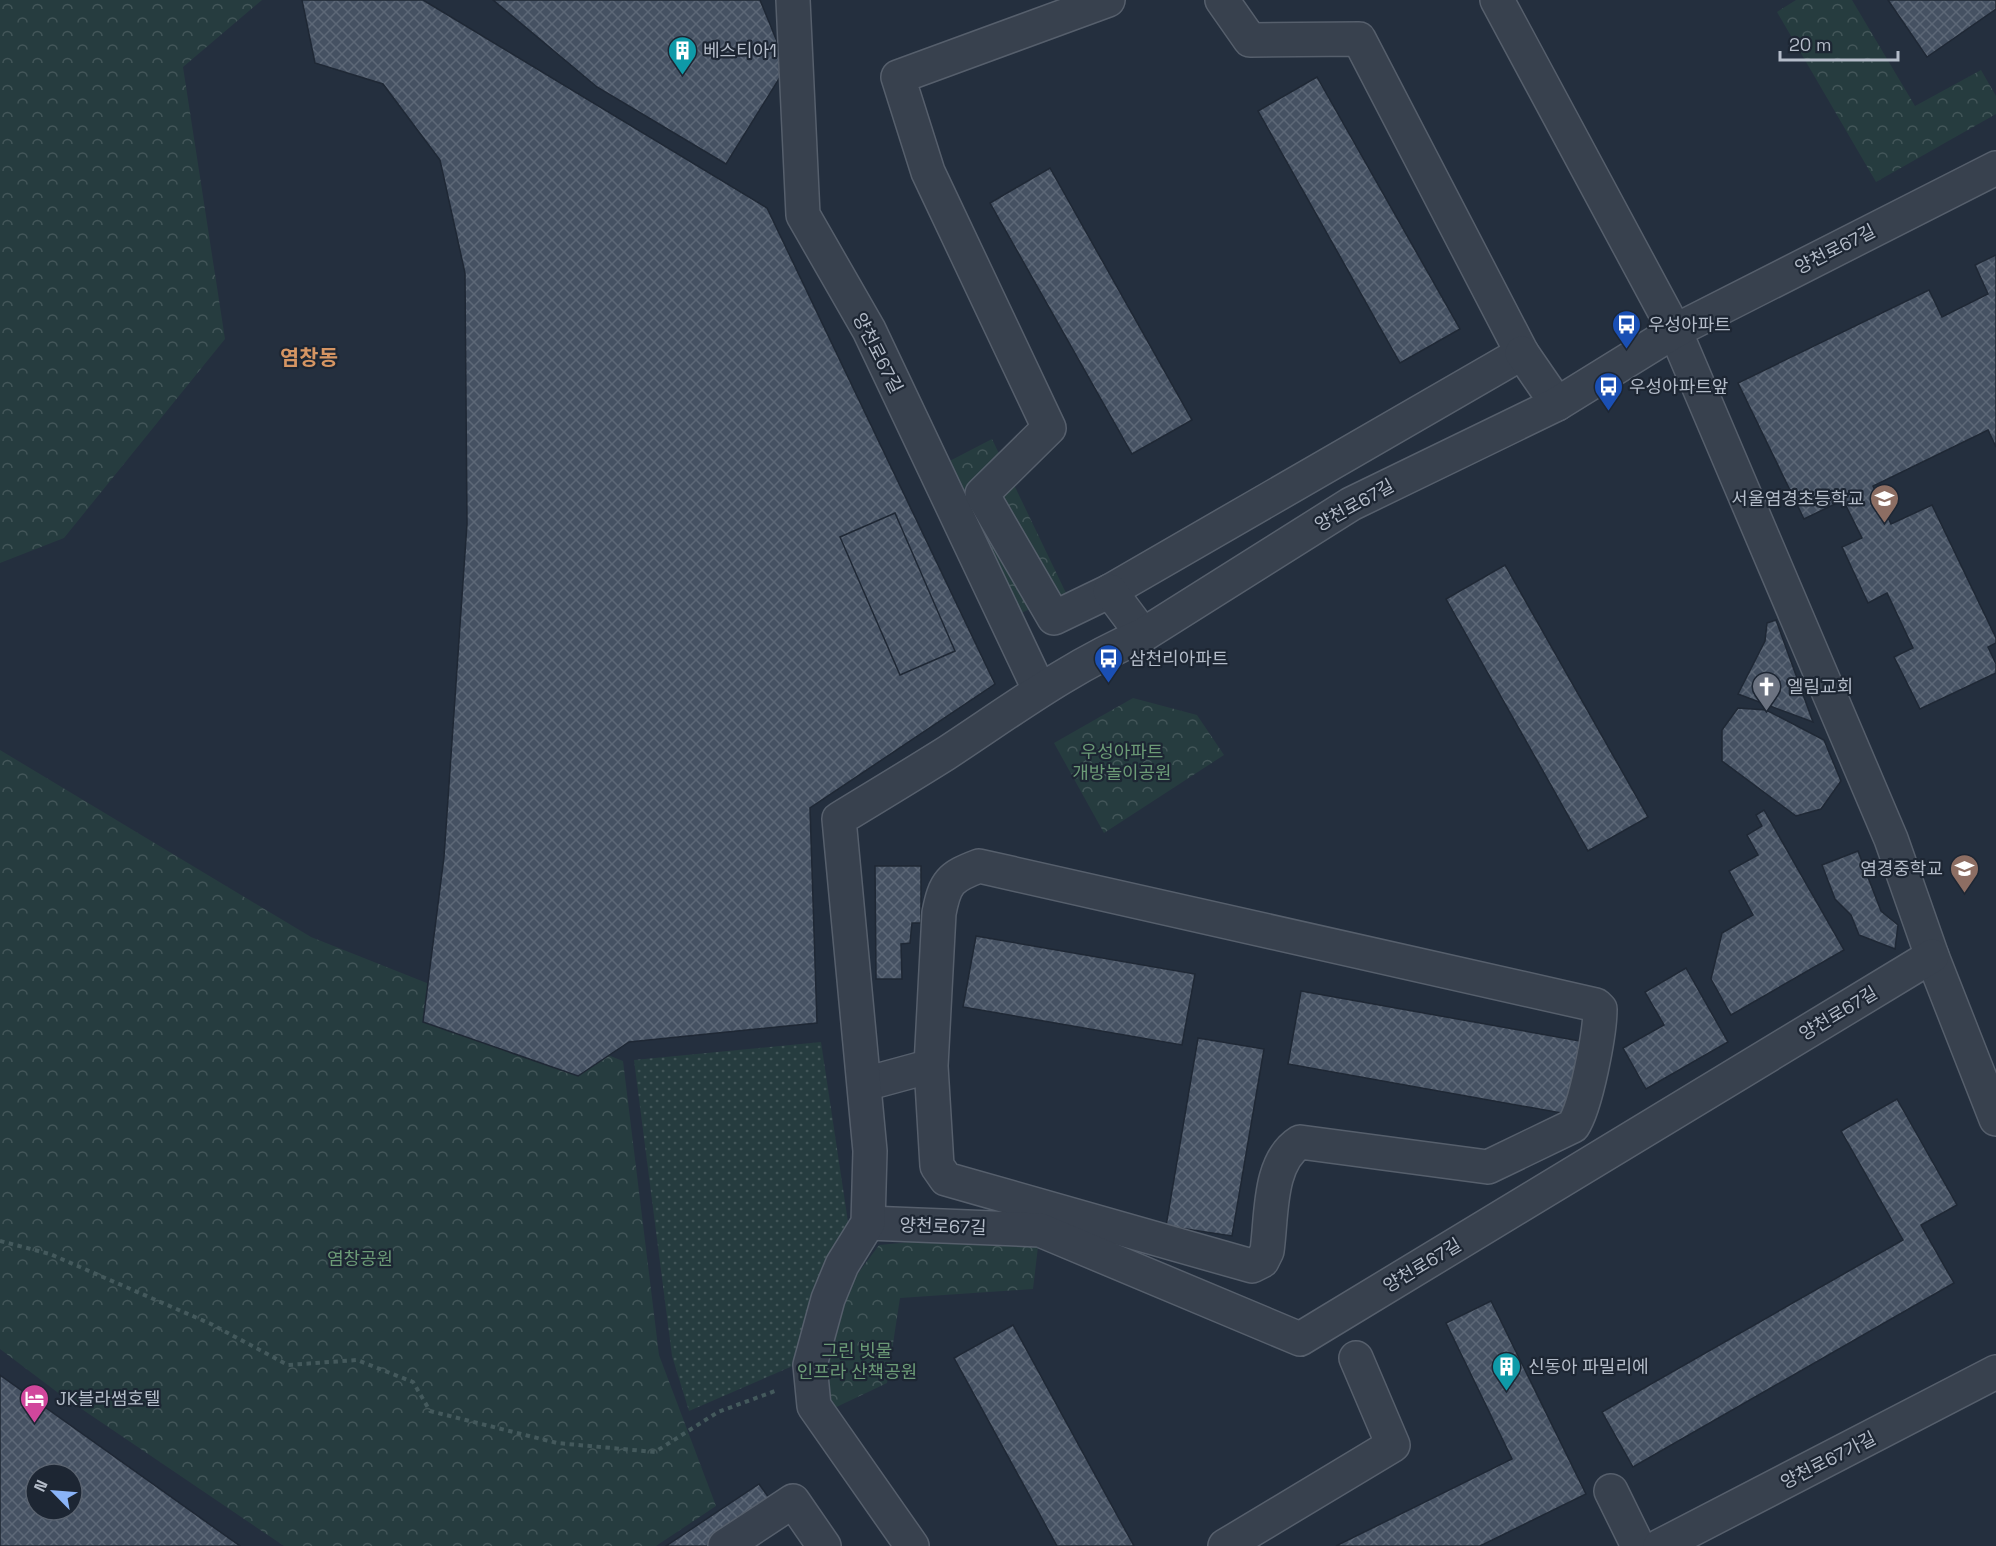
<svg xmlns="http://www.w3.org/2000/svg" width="1996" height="1546" viewBox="0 0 1996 1546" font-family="'Space Grotesk','Noto Sans KR',sans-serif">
  <defs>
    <pattern id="grass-dots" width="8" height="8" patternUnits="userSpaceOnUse" patternTransform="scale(1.5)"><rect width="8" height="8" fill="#263c3f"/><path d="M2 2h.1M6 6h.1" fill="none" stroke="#435659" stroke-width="1.8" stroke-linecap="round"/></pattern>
    <pattern id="forest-crowns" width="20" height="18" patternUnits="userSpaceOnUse" patternTransform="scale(1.5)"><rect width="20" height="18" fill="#263c3f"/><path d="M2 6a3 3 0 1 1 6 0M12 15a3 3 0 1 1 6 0" fill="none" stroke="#435659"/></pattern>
    <pattern id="building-cross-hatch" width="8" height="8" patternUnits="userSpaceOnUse" patternTransform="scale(1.5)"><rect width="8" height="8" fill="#455162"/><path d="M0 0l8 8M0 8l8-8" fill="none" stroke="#5d6877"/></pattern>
  </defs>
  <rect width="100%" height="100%" fill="#242f3e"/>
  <path fill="url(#grass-dots)" d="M821 1042 848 1222 795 1365 689 1411 672 1356 634 1060Z"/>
  <g fill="url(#forest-crowns)">
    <path d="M0 0H262L183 67 225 339 64 538 0 563Z"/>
    <path d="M1796 0H1852L1915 106 1981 70 1996 96V114L1876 182 1777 12Z"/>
    <path d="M992 439 1066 593 1010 618 938 467Z"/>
    <path d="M1133 698 1197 715 1224 755 1104 833 1054 743Z"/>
    <path d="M0 750 311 937 623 1061 659 1355 716 1506 656 1546H284L61 1395 0 1349Z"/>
    <path d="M1040 1230 1033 1289 900 1298 887 1383 826 1412 822 1369 837 1302 879 1245Z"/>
  </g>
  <g fill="url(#building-cross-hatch)" stroke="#1f2835" stroke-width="1.5" fill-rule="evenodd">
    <path d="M302 0H423L767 208 995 684 810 808 817 1023 629 1042 578 1076 423 1022 444 857 467 524 465 273 440 160 383 84 315 63Z"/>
    <path d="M493 0H760L787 66 726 164 597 87Z"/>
    <path d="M1888 0H1996V9L1927 57Z"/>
    <path d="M1317 77 1460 329 1400 363 1258 111Z"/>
    <path d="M1050 168 1192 420 1132 454 990 203Z"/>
    <path d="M1996 255V447L1988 430 1873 486 1891 524 1932 505 1996 638V643L1988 647 1996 664V673L1920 709 1894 657 1913 648 1887 593 1868 603 1842 547 1862 538 1843 500 1804 519 1738 383 1929 290 1942 317 1988 294 1975 265Z"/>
    <path d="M895 513 955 651 900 675 840 537Z"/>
    <path d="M1505 565 1648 817 1588 851 1446 599Z"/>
    <path d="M1776 620 1813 722 1738 694 1765 641 1767 623Z"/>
    <path d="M1738 708 1766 710 1824 740 1841 781 1821 809 1796 816 1722 761V730Z"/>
    <path d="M1764 810 1844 950 1731 1015 1711 979 1722 933 1753 915 1729 871 1758 855 1747 835 1762 826 1756 815Z"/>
    <path d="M1858 851 1881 911 1898 925 1895 949 1859 935 1851 915 1835 899 1822 865Z"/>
    <path d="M875 866H921V923H912L910 943 901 944 902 979H876Z"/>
    <path d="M976 936 1195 974 1182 1045 963 1007Z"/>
    <path d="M1686 968 1728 1042 1646 1089 1623 1048 1664 1025 1645 992Z"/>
    <path d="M1301 991 1580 1041 1567 1114 1288 1064Z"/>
    <path d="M1198 1038 1264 1049 1232 1236 1166 1226Z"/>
    <path d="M1897 1099 1957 1205 1921 1225 1954 1283 1633 1467 1602 1412 1903 1240 1841 1131Z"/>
    <path d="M1491 1301 1586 1494 1480 1546H1336L1512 1459 1446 1323Z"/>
    <path d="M1013 1325 1134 1546H1057L954 1358Z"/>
    <path d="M0 1375 240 1546H0ZM36 1474H72V1510H36Z"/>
    <path d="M759 1484 777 1509 721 1546H666Z"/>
  </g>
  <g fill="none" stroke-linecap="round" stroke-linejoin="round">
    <defs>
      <g id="minor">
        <path d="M793 0 803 215 869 330 1039 689"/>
        <path d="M1108 0 898 77 928 172 1049 428 982 494 1054 618 1110 591 1522 353 1359 39 1250 40 1222 0"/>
        <path d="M1497 0 1675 331 1891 839 1932 956 1996 1119"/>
        <path d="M1522 353 1557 404"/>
        <path d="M1110 591 1143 635"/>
        <path d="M865 1084 931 1066 937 1166 946 1179 1252 1266 1262 1261 1267 1251C1272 1216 1268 1162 1300 1142L1488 1167 1573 1126C1586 1107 1600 1033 1600 1009L1596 1005 979 866C950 877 945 882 939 913L931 1066"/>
        <path d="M868 1223 1040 1230 1300 1339 1932 956"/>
        <path d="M1611 1491 1638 1546"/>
        <path d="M725 1546 793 1501 824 1546"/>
        <path d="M912 1546 814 1406 810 1365 828 1299 842 1265 868 1223 870 1151 839 819C875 797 910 776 945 754 1012 710 1069 667 1143 635L1351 504 1557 404 1675 331 1996 168"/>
        <path d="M1225 1546 1393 1445 1356 1358"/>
        <path d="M1660 1546 1996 1372"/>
      </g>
    </defs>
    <use href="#minor" stroke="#565f6c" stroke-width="36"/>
    <path stroke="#44595c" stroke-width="4" stroke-dasharray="4.5 4.5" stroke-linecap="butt" d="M0 1241 50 1254 211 1324 288 1365 357 1360 413 1382 430 1411 557 1443 655 1452 718 1412 775 1391"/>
    <use href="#minor" stroke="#38414e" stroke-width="33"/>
  </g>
  <defs>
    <symbol id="building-pin" viewBox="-11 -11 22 30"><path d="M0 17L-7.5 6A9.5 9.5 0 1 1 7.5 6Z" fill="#0f9aa8" stroke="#1d2633"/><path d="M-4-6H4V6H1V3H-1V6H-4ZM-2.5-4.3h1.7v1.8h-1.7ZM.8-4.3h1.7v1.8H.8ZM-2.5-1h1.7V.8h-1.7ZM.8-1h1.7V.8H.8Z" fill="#fff"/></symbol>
    <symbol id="bus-pin" viewBox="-11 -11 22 30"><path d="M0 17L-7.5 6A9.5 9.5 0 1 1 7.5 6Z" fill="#1a4fb4" stroke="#1d2633"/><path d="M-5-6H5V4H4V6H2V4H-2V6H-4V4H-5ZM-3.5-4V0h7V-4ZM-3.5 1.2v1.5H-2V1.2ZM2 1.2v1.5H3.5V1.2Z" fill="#fff"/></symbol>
    <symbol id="school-pin" viewBox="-11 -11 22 30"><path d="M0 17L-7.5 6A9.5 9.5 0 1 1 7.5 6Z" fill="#8d6e63" stroke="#1d2633"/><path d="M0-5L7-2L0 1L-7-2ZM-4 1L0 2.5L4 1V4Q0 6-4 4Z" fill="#fff"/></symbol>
    <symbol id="church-pin" viewBox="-11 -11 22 30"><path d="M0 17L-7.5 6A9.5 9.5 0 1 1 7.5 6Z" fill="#6b7280" stroke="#1d2633"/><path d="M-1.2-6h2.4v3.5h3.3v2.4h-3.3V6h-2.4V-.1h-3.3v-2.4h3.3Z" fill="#fff"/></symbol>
    <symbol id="hotel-pin" viewBox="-11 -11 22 30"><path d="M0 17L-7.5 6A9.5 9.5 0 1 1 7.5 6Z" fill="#d1479c" stroke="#1d2633"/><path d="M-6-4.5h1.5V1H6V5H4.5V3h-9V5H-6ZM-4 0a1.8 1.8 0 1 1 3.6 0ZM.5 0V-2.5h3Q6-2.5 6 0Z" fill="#fff"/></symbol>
  </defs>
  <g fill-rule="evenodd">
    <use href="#building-pin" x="666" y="34" width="33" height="45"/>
    <use href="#bus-pin" x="1610" y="308" width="33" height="45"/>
    <use href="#bus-pin" x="1592" y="370" width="33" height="45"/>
    <use href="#school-pin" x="1868" y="482" width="33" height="45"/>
    <use href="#bus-pin" x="1092" y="642" width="33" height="45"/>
    <use href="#church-pin" x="1750" y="670" width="33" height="45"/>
    <use href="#school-pin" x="1948" y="852" width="33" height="45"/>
    <use href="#building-pin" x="1490" y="1350" width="33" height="45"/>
    <use href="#hotel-pin" x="18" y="1382" width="33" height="45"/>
  </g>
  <g text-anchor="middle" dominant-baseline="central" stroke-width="4.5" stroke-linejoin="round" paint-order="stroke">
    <g font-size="18" fill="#b4bcc9" stroke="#1d2633" text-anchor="start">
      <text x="703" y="50">베스티아1</text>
      <text x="1648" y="324">우성아파트</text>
      <text x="1629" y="386">우성아파트앞</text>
      <text x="1864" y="498" text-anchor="end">서울염경초등학교</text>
      <text x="1129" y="658">삼천리아파트</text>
      <text x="1787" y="686">엘림교회</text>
      <text x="1943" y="868" text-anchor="end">염경중학교</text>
      <text x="1528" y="1366">신동아 파밀리에</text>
      <text x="56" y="1398">JK블라썸호텔</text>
    </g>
    <g font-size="18" fill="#b4bcc9" stroke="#1d2633">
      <text transform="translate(1835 249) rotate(-27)">양천로67길</text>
      <text transform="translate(878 353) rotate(63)">양천로67길</text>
      <text transform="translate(1354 505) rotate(-29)">양천로67길</text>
      <text transform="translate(1838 1013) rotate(-31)">양천로67길</text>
      <text transform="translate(943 1226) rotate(2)">양천로67길</text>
      <text transform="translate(1422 1265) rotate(-31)">양천로67길</text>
      <text transform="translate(1828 1460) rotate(-27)">양천로67가길</text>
    </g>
    <g font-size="18" fill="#6b9a76" stroke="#1d2633">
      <text x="1122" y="751">우성아파트<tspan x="1122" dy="21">개방놀이공원</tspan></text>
      <text x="360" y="1258">염창공원</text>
      <text x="857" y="1350">그린 빗물<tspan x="857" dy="21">인프라 산책공원</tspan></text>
    </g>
    <g font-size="21" font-weight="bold" fill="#d59563" stroke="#1d2633">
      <text x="309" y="357">염창동</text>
    </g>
  </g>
  <g transform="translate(54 1492) rotate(295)"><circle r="28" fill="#1d2633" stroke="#59626f" stroke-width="1.5"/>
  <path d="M0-4.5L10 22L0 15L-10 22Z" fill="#8ab4f8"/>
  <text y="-9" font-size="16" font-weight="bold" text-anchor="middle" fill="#b4bcc9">N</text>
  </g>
  <path d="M1780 51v9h118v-9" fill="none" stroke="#b4bcc9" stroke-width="3"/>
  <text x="1789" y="51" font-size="18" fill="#b4bcc9" stroke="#1d2633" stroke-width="4.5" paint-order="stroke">20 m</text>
</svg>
